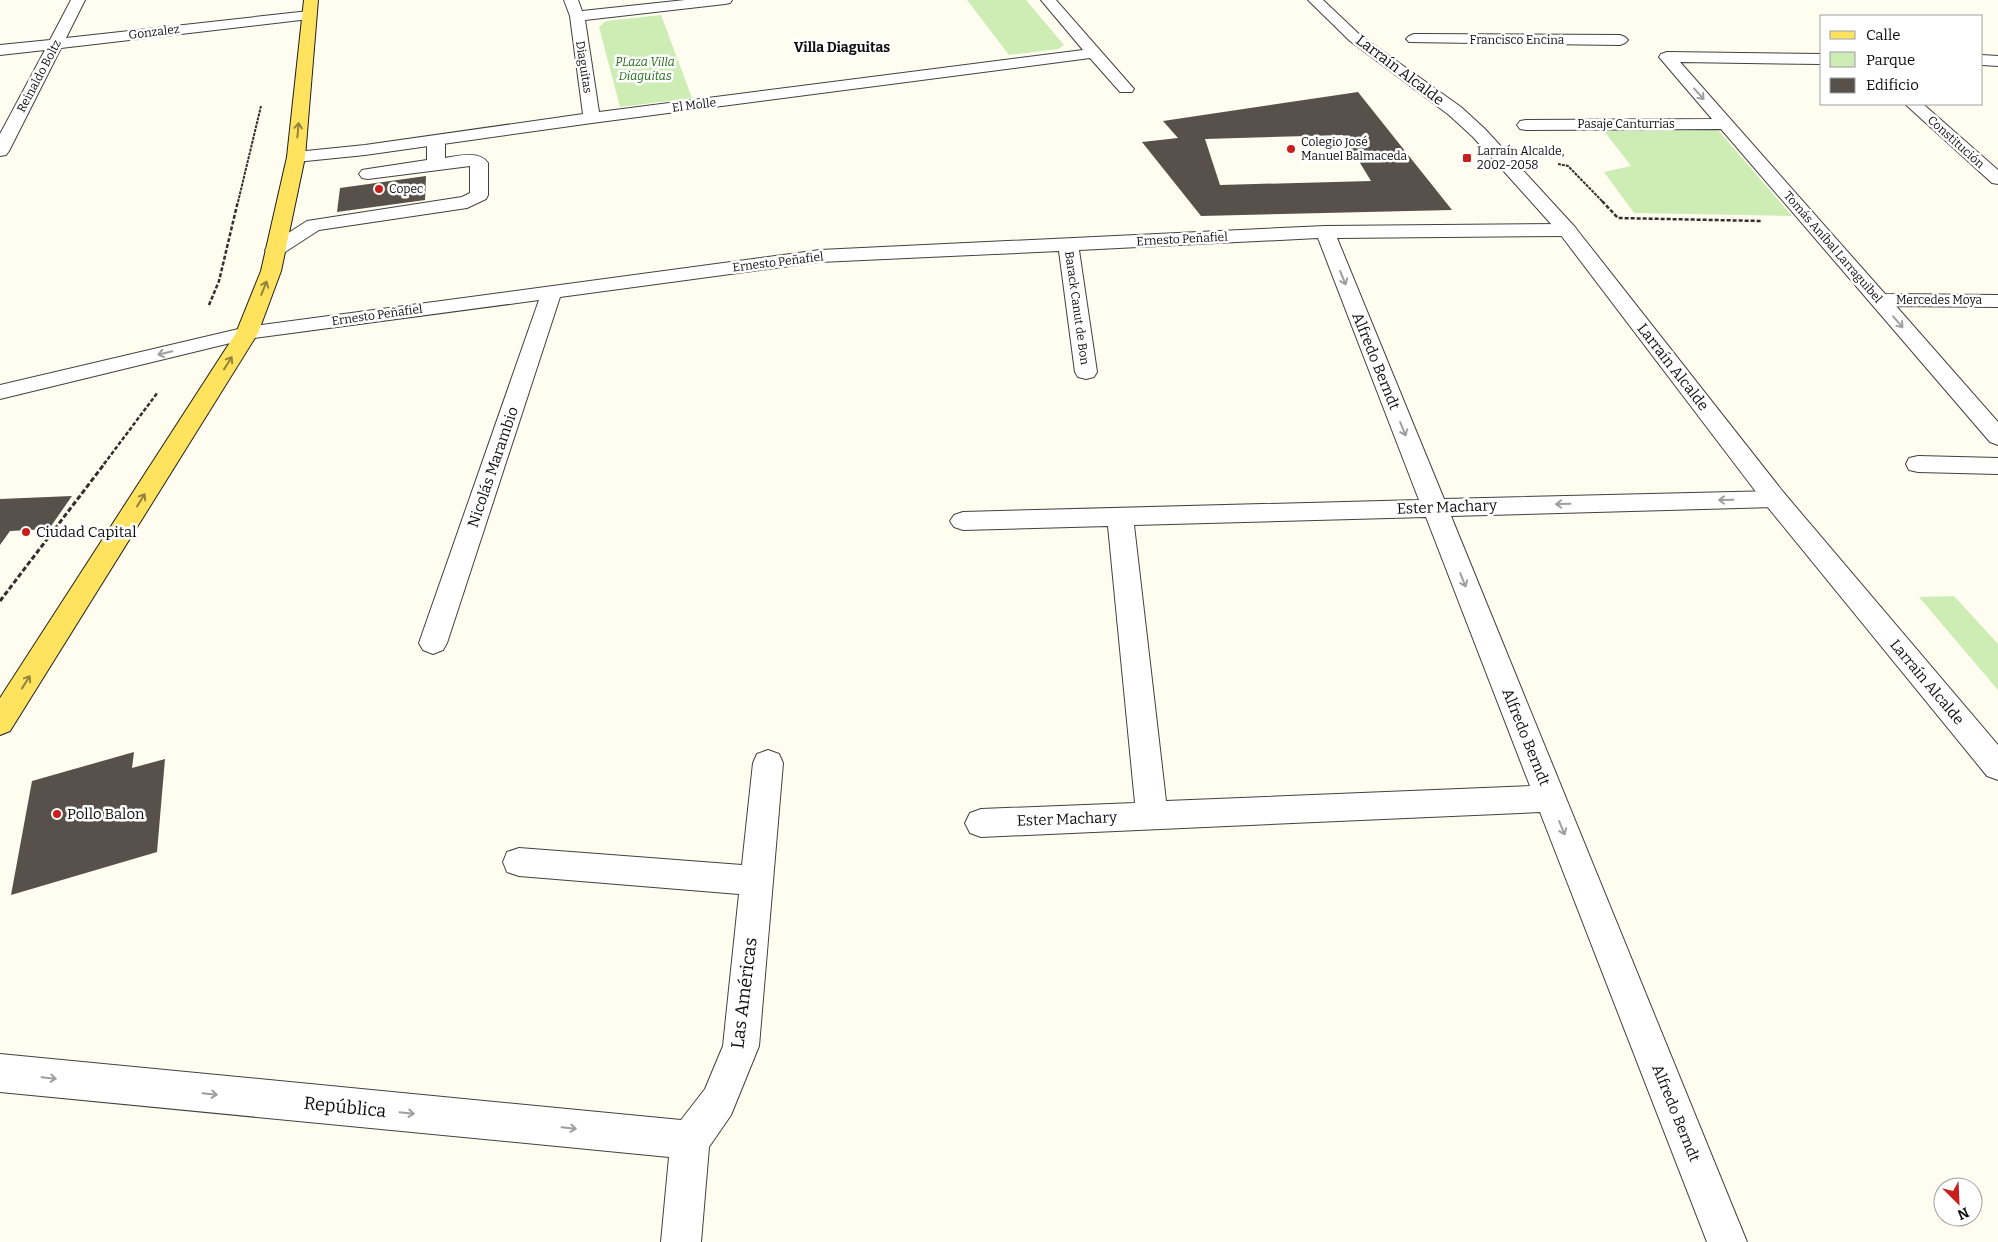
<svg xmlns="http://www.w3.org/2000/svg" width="1998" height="1242" viewBox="0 0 1998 1242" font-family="Bitter,serif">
  <rect width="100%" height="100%" fill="#fffdef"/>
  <g fill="#ceedb5">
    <path d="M967 0H1026L1064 45 1058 49 1009 55Z"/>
    <path d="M661 15 692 98 620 107 599 27 606 21Z"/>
    <path d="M1718 130 1792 216 1634 213 1604 172 1631 166 1604 131Z"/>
    <path d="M1954 596 1998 644V690L1919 597Z"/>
  </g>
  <g fill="#58504a" fill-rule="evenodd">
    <path d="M1358 92 1452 210 1201 216 1142 142 1178 138 1163 121ZM1343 135 1371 181 1220 185 1205 139Z"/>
    <path d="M426 176 425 200 337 212 340 188Z"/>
    <path d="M72 496 49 529 10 531 0 545V499Z"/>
    <path d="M134 752 132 768 165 759 157 852 11 895 32 781Z"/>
  </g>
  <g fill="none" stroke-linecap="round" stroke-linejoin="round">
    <defs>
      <path id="service" d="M436 136 442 137 445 141V158C458 156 479 150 488 163V195L486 199 467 208 319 230 282 254 275 256 268 254 265 250 268 246 307 221 462 197 470 193V166L368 179 362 178 359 174 362 170 368 169 427 160V141L430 137Z"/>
      <g id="minor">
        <path d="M71 0H85L66 38 309 11 314 12 316 15 314 18 309 19 61 48 9 151 6 155 0 156V134L45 50 0 55V45L50 40Z"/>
        <path d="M564 0H578L582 11 685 0H732L730 3 725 4 585 20 599 112 1083 50 1041 0H1056L1134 89 1132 92H1120L1090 58 592 123 365 155 296 162 290 161 287 157 290 153 296 152 365 145 583 114 570 16Z"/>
        <path d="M1414 34 1620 35 1625 37 1628 40 1625 43 1620 45 1409 42 1406 39 1409 36Z"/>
        <path d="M1667 52 1822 54V64L1680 62 1885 294 1998 295V307L1896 306 1998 422V445L1990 442 1721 129 1526 130 1520 129 1517 125 1520 121 1526 120 1712 119 1659 57 1661 54Z"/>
        <path d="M1982 55 1998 56V66L1982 65Z"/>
        <path d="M1905 104H1923L1998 170V184L1992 183Z"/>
        <path d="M1567 224 1574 226 1577 230 1574 234 1567 236 1337 238 1444 499 1775 491 1784 493 1787 499 1784 505 1775 507 1451 516 1747 1242H1707L1540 812 981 837 970 833 965 823 970 813 981 809 1135 803 1108 526 963 530 954 527 950 521 954 515 963 512 1419 500 1318 238 1079 250 1097 372 1094 377 1086 379 1078 377 1075 372 1059 251 820 262 560 297 447 643 443 650 433 654 423 650 419 643 539 300 247 339 0 399V385L247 327 820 250 1325 226ZM1426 517 1530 786 1166 801 1134 525Z"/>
        <path d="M1918 456 1998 458V474L1918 472 1909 470 1906 464 1909 458Z"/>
        <path d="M768 750 779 754 783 763 759 1046 731 1115 709 1147 701 1242H661L669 1157 0 1092V1054L681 1120 705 1089 723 1046 739 894 519 876 507 872 503 862 507 852 519 848 742 865 753 763 757 754Z"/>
      </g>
      <path id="tertiary" d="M1308 0H1323L1360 35 1461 107 1485 129 1574 226 1784 493 1998 745V780L1987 776 1766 505 1560 234 1473 137 1449 115 1350 41Z"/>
      <path id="primary" d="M304 0H318L305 157 281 271 258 333 10 731 0 735V698L236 333 261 271 287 157Z"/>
    </defs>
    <use href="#service" stroke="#414141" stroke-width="2"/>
    <use href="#minor" stroke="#414141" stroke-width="2"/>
    <use href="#tertiary" stroke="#414141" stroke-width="2"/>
    <use href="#primary" stroke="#1f1f1f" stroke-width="2"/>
    <g stroke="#303030" stroke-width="2" stroke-dasharray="3 1" stroke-linecap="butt">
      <path d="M1558 164 1568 166 1603 202"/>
      <path d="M238 202 261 106"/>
    </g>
    <g stroke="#303030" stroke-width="2.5" stroke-dasharray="4 2" stroke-linecap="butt">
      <path d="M1602 201 1618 218 1762 221"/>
      <path d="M209 305 219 281 238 201"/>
      <path d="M104 464 158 392"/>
    </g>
    <path stroke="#303030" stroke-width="3" stroke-dasharray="5 2.5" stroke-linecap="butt" d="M0 601 105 463"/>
    <use href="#service" fill="#fff" fill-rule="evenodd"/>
    <use href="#minor" fill="#fff" fill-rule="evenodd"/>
    <use href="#tertiary" fill="#fff" fill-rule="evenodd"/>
    <use href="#primary" fill="#ffe35f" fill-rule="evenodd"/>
  </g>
  <defs><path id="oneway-shaft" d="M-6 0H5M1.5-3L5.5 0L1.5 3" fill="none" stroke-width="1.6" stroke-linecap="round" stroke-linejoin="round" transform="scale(1.25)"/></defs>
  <g stroke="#9f9f9f">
    <use href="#oneway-shaft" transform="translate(1699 94) rotate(48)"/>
    <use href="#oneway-shaft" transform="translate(1343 278) rotate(68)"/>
    <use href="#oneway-shaft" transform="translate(1898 322) rotate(49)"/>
    <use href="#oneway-shaft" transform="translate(165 353) rotate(167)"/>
    <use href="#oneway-shaft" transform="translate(1403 429) rotate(68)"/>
    <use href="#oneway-shaft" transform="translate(1726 500) rotate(179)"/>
    <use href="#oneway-shaft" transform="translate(1563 504) rotate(179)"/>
    <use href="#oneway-shaft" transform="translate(1463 580) rotate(68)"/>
    <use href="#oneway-shaft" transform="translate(1562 828) rotate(68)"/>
    <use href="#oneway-shaft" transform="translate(49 1078) rotate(6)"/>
    <use href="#oneway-shaft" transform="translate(210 1094) rotate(6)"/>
    <use href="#oneway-shaft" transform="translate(407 1113) rotate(6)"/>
    <use href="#oneway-shaft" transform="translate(569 1128) rotate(6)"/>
  </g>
  <g stroke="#93833b">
    <use href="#oneway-shaft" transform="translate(298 130) rotate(-85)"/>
    <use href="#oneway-shaft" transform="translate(264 288) rotate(-68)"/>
    <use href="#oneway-shaft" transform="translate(228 363) rotate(-58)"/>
    <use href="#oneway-shaft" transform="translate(141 500) rotate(-58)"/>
    <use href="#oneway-shaft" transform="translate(26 682) rotate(-58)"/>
  </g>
  <g fill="#c91e1b" stroke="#fff" stroke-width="2">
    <circle cx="1291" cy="149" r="5"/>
    <rect x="1462" y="153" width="10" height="10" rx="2.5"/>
    <circle cx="379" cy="189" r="5"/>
    <circle cx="26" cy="532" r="5"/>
    <circle cx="57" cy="814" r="5"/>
  </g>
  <g text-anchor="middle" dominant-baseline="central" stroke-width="5" stroke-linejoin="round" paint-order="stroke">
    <g font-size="12" fill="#0e0e0e" stroke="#fff">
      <text transform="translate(154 32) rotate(-7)">Gonzalez</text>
      <text x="1517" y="40">Francisco Encina</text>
      <text transform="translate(584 67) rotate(81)">Diaguitas</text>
      <text transform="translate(39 76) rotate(-62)">Reinaldo Boltz</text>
      <text transform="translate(694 105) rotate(-7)">El Molle</text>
      <text x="1626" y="124">Pasaje Canturrias</text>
      <text transform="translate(1956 142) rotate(42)">Constitución</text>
      <text transform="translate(1182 239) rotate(-3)">Ernesto Peñafiel</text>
      <text transform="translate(1833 247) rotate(49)">Tomás Aníbal Larraguibel</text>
      <text transform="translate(778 262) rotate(-7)">Ernesto Peñafiel</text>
      <text x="1939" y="300">Mercedes Moya</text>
      <text transform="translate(1077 308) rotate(82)">Barack Canut de Bon</text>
      <text transform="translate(377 315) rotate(-8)">Ernesto Peñafiel</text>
    </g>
    <g font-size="12" font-style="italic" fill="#246b19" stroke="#fff">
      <text x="645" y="62">PLaza Villa<tspan x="645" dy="14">Diaguitas</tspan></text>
    </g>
    <g font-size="12" fill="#0e0e0e" stroke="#fff" text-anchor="start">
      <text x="1301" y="142">Colegio José<tspan x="1301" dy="14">Manuel Balmaceda</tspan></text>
      <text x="1477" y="151">Larraín Alcalde,<tspan x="1477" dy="14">2002-2058</tspan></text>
      <text x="389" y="189">Copec</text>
    </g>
    <g font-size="14" font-weight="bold" fill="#0e0e0e" stroke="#fff">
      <text x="842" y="47">Villa Diaguitas</text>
    </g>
    <g font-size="15" fill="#0e0e0e" stroke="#fff">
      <text transform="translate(1400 70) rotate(37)">Larraín Alcalde</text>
      <text transform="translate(1376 361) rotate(68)">Alfredo Berndt</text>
      <text transform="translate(1673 367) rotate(52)">Larraín Alcalde</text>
      <text transform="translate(493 467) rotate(-71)">Nicolás Marambio</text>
      <text transform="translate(1447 507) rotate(-2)">Ester Machary</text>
      <text transform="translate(1927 682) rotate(50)">Larraín Alcalde</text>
      <text transform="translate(1526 737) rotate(68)">Alfredo Berndt</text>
      <text transform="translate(1067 819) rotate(-2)">Ester Machary</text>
      <text transform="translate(1676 1113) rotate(68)">Alfredo Berndt</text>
    </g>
    <g font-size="15" fill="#0e0e0e" stroke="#fff" text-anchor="start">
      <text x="36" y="532">Ciudad Capital</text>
      <text x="67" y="814">Pollo Balon</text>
    </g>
    <g font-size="18" fill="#0e0e0e" stroke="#fff">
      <text transform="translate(744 993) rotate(-83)">Las Américas</text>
      <text transform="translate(345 1107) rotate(6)">República</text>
    </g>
  </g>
  <rect x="1820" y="15" width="162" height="90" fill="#ffffff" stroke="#9f9f9f"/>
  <rect x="1830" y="31" width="25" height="8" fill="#ffe35f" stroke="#9f9f9f"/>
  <text x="1866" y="40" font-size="15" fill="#0e0e0e">Calle</text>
  <rect x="1830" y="52" width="25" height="15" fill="#ceedb5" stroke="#9f9f9f"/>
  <text x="1866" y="65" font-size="15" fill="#0e0e0e">Parque</text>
  <rect x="1830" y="78" width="25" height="15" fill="#58504a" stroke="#9f9f9f"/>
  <text x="1866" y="90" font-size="15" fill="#0e0e0e">Edificio</text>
  <g transform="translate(1958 1202) rotate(156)"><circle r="24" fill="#ffffff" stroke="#9f9f9f"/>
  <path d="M0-4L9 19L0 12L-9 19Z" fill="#c91e1b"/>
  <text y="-8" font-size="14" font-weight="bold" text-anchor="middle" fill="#0e0e0e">N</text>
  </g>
</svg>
